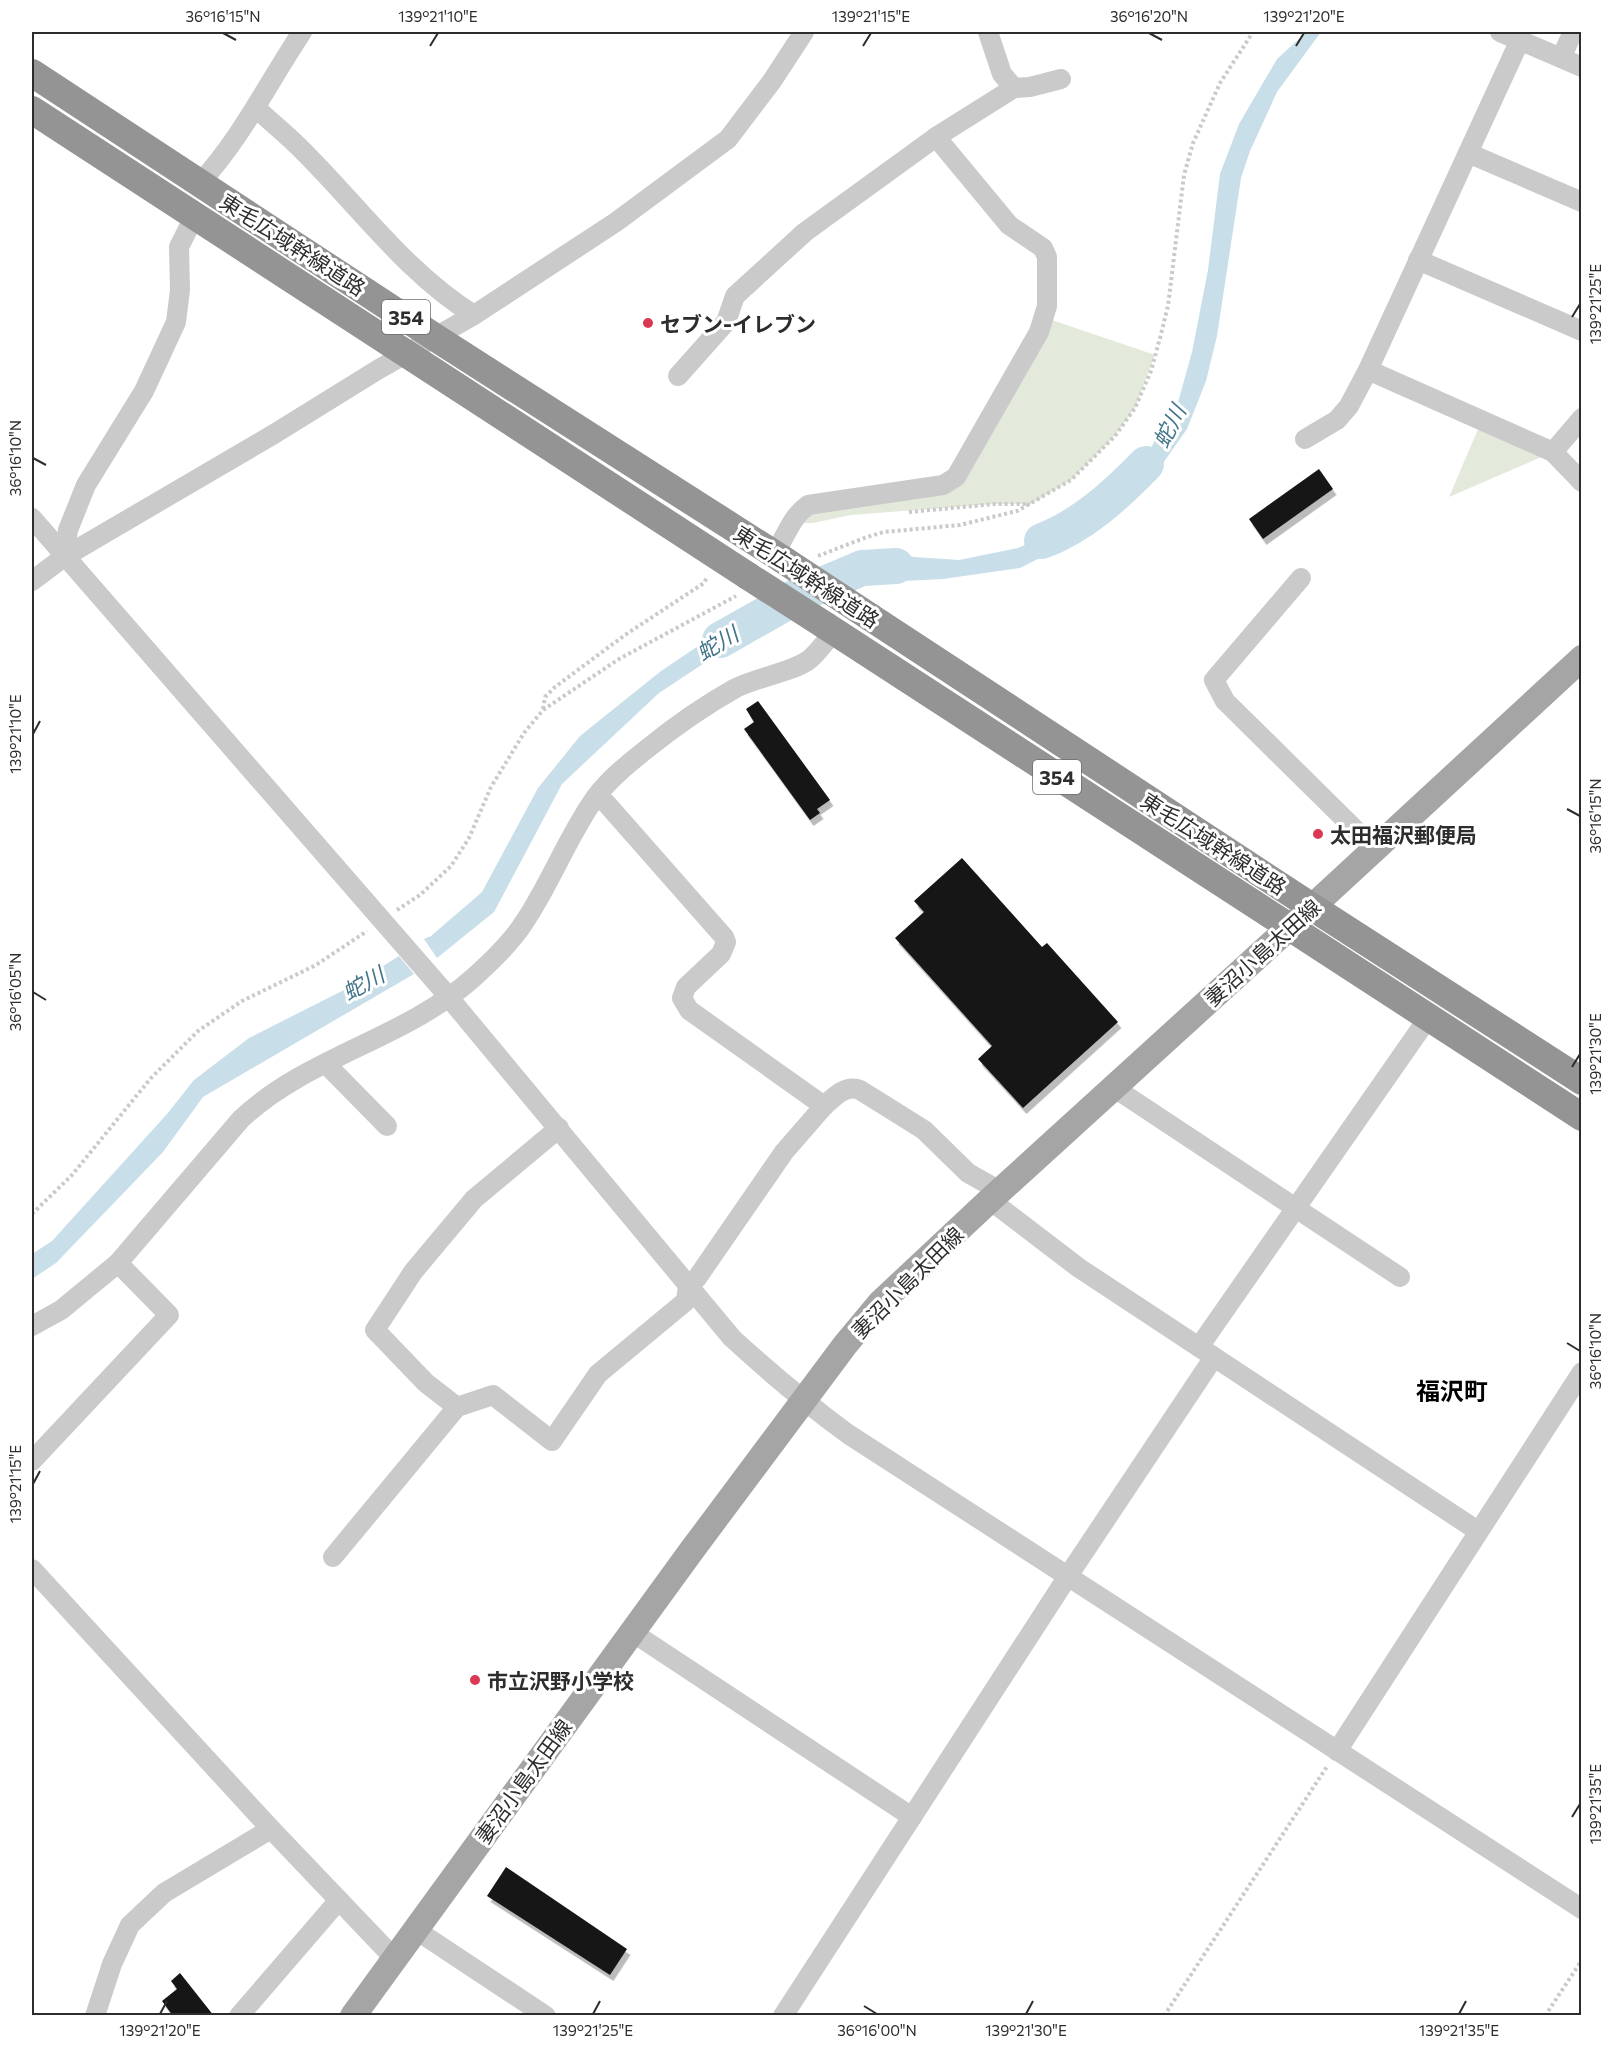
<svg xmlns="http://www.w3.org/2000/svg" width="1613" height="2047" viewBox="0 0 1613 2047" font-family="Commissioner,'Noto Sans JP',sans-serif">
  <defs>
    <filter id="shadow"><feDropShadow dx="3.5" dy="6" stdDeviation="0" flood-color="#0004"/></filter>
  </defs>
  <rect width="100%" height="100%" fill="#fff"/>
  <g fill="#e4eadb">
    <path d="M1052 320 1155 355 1135 408 1113 438 1071 480 1031 504H995L851 515 813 523H791L797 513 948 488 970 473Z"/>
    <path d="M1482 420 1553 452 1449 497Z"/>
  </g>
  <g fill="#c8dfe9">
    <path d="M1303 32H1321L1277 92 1250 151 1241 178 1217 336 1206 381 1187 429 1149 483 1104 525 1020 568 943 579 885 582 866 586 834 565 900 556 959 560 1018 548 1077 522 1117 495 1146 458 1161 428 1172 424 1192 352 1208 270 1220 174 1239 124 1260 88 1277 59 1300 38Z"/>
    <path d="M752 610 768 621 659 693 562 784 494 912 437 958 424 939 431 936 482 892 538 788 580 736 661 671Z"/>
    <path d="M399 956 414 974 203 1097 163 1152 56 1263 32 1279V1254L52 1241 167 1114 194 1080 249 1038 348 988Z"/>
  </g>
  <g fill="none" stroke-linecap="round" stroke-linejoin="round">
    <g stroke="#c8dfe9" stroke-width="36">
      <path d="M1042 541C1082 526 1116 495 1146 464"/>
      <path d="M720 640 803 593 862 568 896 566"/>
    </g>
  </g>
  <g fill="#141414" filter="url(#shadow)">
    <path d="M1319 469 1333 489 1263 539 1249 519Z"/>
    <path d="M758 701 830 800 817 809 820 813 810 820 744 729 754 722 746 709Z"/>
    <path d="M962 858 1042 947 1047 943 1118 1022 1023 1108 978 1059 992 1046 895 938 924 912 914 901Z"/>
    <path d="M506 1867 627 1949 610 1975 487 1896Z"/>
    <path d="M180 1973 214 2016H173L162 2001 177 1989 171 1981Z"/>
  </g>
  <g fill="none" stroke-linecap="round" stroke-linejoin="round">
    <g stroke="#cacaca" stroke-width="4" stroke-dasharray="3 3" stroke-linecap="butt">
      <path d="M909 512 995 504H1030"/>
      <path d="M818 556 867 537 884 532 960 525 1017 511 1071 480 1115 436 1135 408 1151 371 1160 338 1168 306 1184 175 1193 143 1220 83 1253 32"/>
      <path d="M543 709 545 697 555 687 625 635 704 583 707 577"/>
      <path d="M397 910 420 895 451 866 469 838 491 787 524 733 543 710 619 659 736 596"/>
      <path d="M32 1214 72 1175 151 1078 198 1031 242 1001 316 965 367 931"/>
      <path d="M1164 2016 1328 1765"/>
      <path d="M1545 2016 1582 1960"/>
    </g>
    <g stroke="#cacaca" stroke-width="20">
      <path d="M988 32 1002 74 1014 88"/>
      <path d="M1500 32 1582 67"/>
      <path d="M1561 58 1573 32"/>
      <path d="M256 108C271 122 286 134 300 148 357 204 406 273 474 315"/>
      <path d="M1468 153 1582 202"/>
      <path d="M200 183C242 137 268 83 302 32"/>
      <path d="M1418 260 1582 331"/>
      <path d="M1368 370 1553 452 1582 482"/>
      <path d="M678 376 726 322 735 296 805 232 936 137 1014 88 1030 87 1061 79"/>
      <path d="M1305 439 1337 420 1349 406 1368 370 1520 40"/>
      <path d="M1553 452 1582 418"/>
      <path d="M32 518 441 988 732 1338C769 1372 807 1404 848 1434L1582 1909"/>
      <path d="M774 553C787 536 790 518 808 505L943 485 956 477 1039 332 1047 306V257L1043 248 1009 225 936 137"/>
      <path d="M64 557 68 530 86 485 144 391 176 322 180 290 179 247 194 217"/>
      <path d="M1301 578 1214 680 1225 701 1375 849"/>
      <path d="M32 581 64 557 274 434 379 369 474 315 616 222 728 139 772 81 804 32"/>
      <path d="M596 797 606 803 724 937 726 942 721 954 686 987 682 998 689 1010 824 1106C834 1097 846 1084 860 1090L924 1130 968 1173 1000 1191"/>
      <path d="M326 1064 387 1126"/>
      <path d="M1113 1087 1400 1277"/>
      <path d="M990 1200 1079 1268 1478 1531"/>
      <path d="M32 1326 61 1310 118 1263 241 1119C308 1056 405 1039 473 978 492 961 512 942 525 921 551 882 568 836 595 798 609 779 629 763 648 748 674 727 704 706 734 689 756 677 792 673 810 659 819 651 826 641 834 631"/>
      <path d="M1199 1347 1428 1018"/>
      <path d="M457 1407 426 1383 375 1330 413 1272 474 1199 559 1128"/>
      <path d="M32 1461 169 1315 118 1263"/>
      <path d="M333 1557 457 1407 493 1395 552 1441 598 1374 686 1301 688 1286 697 1278 784 1152 824 1106"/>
      <path d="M32 1569 271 1829 395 1959"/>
      <path d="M632 1632 912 1817"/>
      <path d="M1337 1751 1582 1372"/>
      <path d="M416 1930 546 2016"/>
      <path d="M95 2016 112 1964 130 1925 164 1893 271 1829"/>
      <path d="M239 2016 339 1900"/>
      <path d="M783 2016 1068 1576 1214 1357"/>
    </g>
    <path stroke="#a5a5a5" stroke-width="26" d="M353 2016 692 1550 845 1345 880 1303 990 1200 1312 907 1582 658"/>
    <g stroke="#949494" stroke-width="28">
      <path d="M32 73 436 338 782 559"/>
      <path d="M32 110 748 576"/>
      <path d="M870 617 1312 907 1582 1081"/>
      <path d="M826 626 1582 1117"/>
    </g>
    <g stroke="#949494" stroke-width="28">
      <path d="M782 559 870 617"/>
      <path d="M748 576 826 626"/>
    </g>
  </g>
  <path fill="none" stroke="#2d2d2d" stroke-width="2" d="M223 33 236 40M1149 33 1162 40M430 46 438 33M863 46 871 33M1296 46 1304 33M1572 317 1580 304M33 458 46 465M33 734 40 721M1567 809 1580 816M33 992 46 1000M1572 1067 1580 1054M1567 1343 1580 1351M33 1484 40 1471M1572 1817 1580 1804M864 2006 877 2014M160 2014 167 2001M593 2014 600 2001M1026 2014 1033 2001M1459 2014 1466 2001"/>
  <g fill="#da3853" stroke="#fff" stroke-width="2">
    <circle cx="648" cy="323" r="6"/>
    <circle cx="1318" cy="834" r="6"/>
    <circle cx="475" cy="1680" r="6"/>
  </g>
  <g text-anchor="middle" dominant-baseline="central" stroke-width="6" stroke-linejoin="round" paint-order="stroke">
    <g fill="#fff" stroke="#6c6c6c" stroke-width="1.5">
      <rect x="382" y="300" width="48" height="34" rx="4.5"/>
      <rect x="1033" y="760" width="48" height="34" rx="4.5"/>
    </g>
    <g font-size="20" font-weight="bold" fill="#2d2d2d">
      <text x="406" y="317">354</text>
      <text x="1057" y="777">354</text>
    </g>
    <g font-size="21" fill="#2d2d2d" stroke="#fff">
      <text transform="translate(293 244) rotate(33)">東毛広域幹線道路</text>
      <text transform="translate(807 576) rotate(33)">東毛広域幹線道路</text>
      <text transform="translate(1214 843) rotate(33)">東毛広域幹線道路</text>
      <text transform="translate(1262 952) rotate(-42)">妻沼小島太田線</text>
      <text transform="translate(907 1282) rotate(-45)">妻沼小島太田線</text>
      <text transform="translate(523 1781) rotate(-54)">妻沼小島太田線</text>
    </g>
    <g font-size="21" font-weight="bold" fill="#2d2d2d" stroke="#fff" text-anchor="start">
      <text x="660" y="323">セブン-イレブン</text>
      <text x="1330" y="834">太田福沢郵便局</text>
      <text x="487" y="1680">市立沢野小学校</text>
    </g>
    <g font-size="22" font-style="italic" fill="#40748a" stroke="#fff">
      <text transform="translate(1169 426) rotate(-63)">蛇川</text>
      <text transform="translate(717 643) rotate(-31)">蛇川</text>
      <text transform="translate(363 983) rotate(-29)">蛇川</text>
    </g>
    <g font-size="24" font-weight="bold" fill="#000" stroke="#fff">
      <text x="1452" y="1390">福沢町</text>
    </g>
  </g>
  <rect width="1613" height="2047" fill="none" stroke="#ffffff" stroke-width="66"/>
  <rect x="33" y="33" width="1547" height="1981" fill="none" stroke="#2d2d2d" stroke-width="2"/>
  <g font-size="15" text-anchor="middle" fill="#2d2d2d">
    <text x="223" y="22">36°16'15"N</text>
    <text x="438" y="22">139°21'10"E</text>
    <text x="871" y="22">139°21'15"E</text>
    <text x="1149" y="22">36°16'20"N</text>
    <text x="1304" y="22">139°21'20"E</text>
    <text transform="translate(1596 304) rotate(-90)" y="5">139°21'25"E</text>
    <text transform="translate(16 458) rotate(-90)" y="5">36°16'10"N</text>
    <text transform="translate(16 734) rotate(-90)" y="5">139°21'10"E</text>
    <text transform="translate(1596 816) rotate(-90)" y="5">36°16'15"N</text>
    <text transform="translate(16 992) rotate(-90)" y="5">36°16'05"N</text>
    <text transform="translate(1596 1054) rotate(-90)" y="5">139°21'30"E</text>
    <text transform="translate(1596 1351) rotate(-90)" y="5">36°16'10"N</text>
    <text transform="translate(16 1484) rotate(-90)" y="5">139°21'15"E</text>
    <text transform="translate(1596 1804) rotate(-90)" y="5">139°21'35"E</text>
    <text x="160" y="2036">139°21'20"E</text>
    <text x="593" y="2036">139°21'25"E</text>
    <text x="877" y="2036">36°16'00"N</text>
    <text x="1026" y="2036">139°21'30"E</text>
    <text x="1459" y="2036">139°21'35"E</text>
  </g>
</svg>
